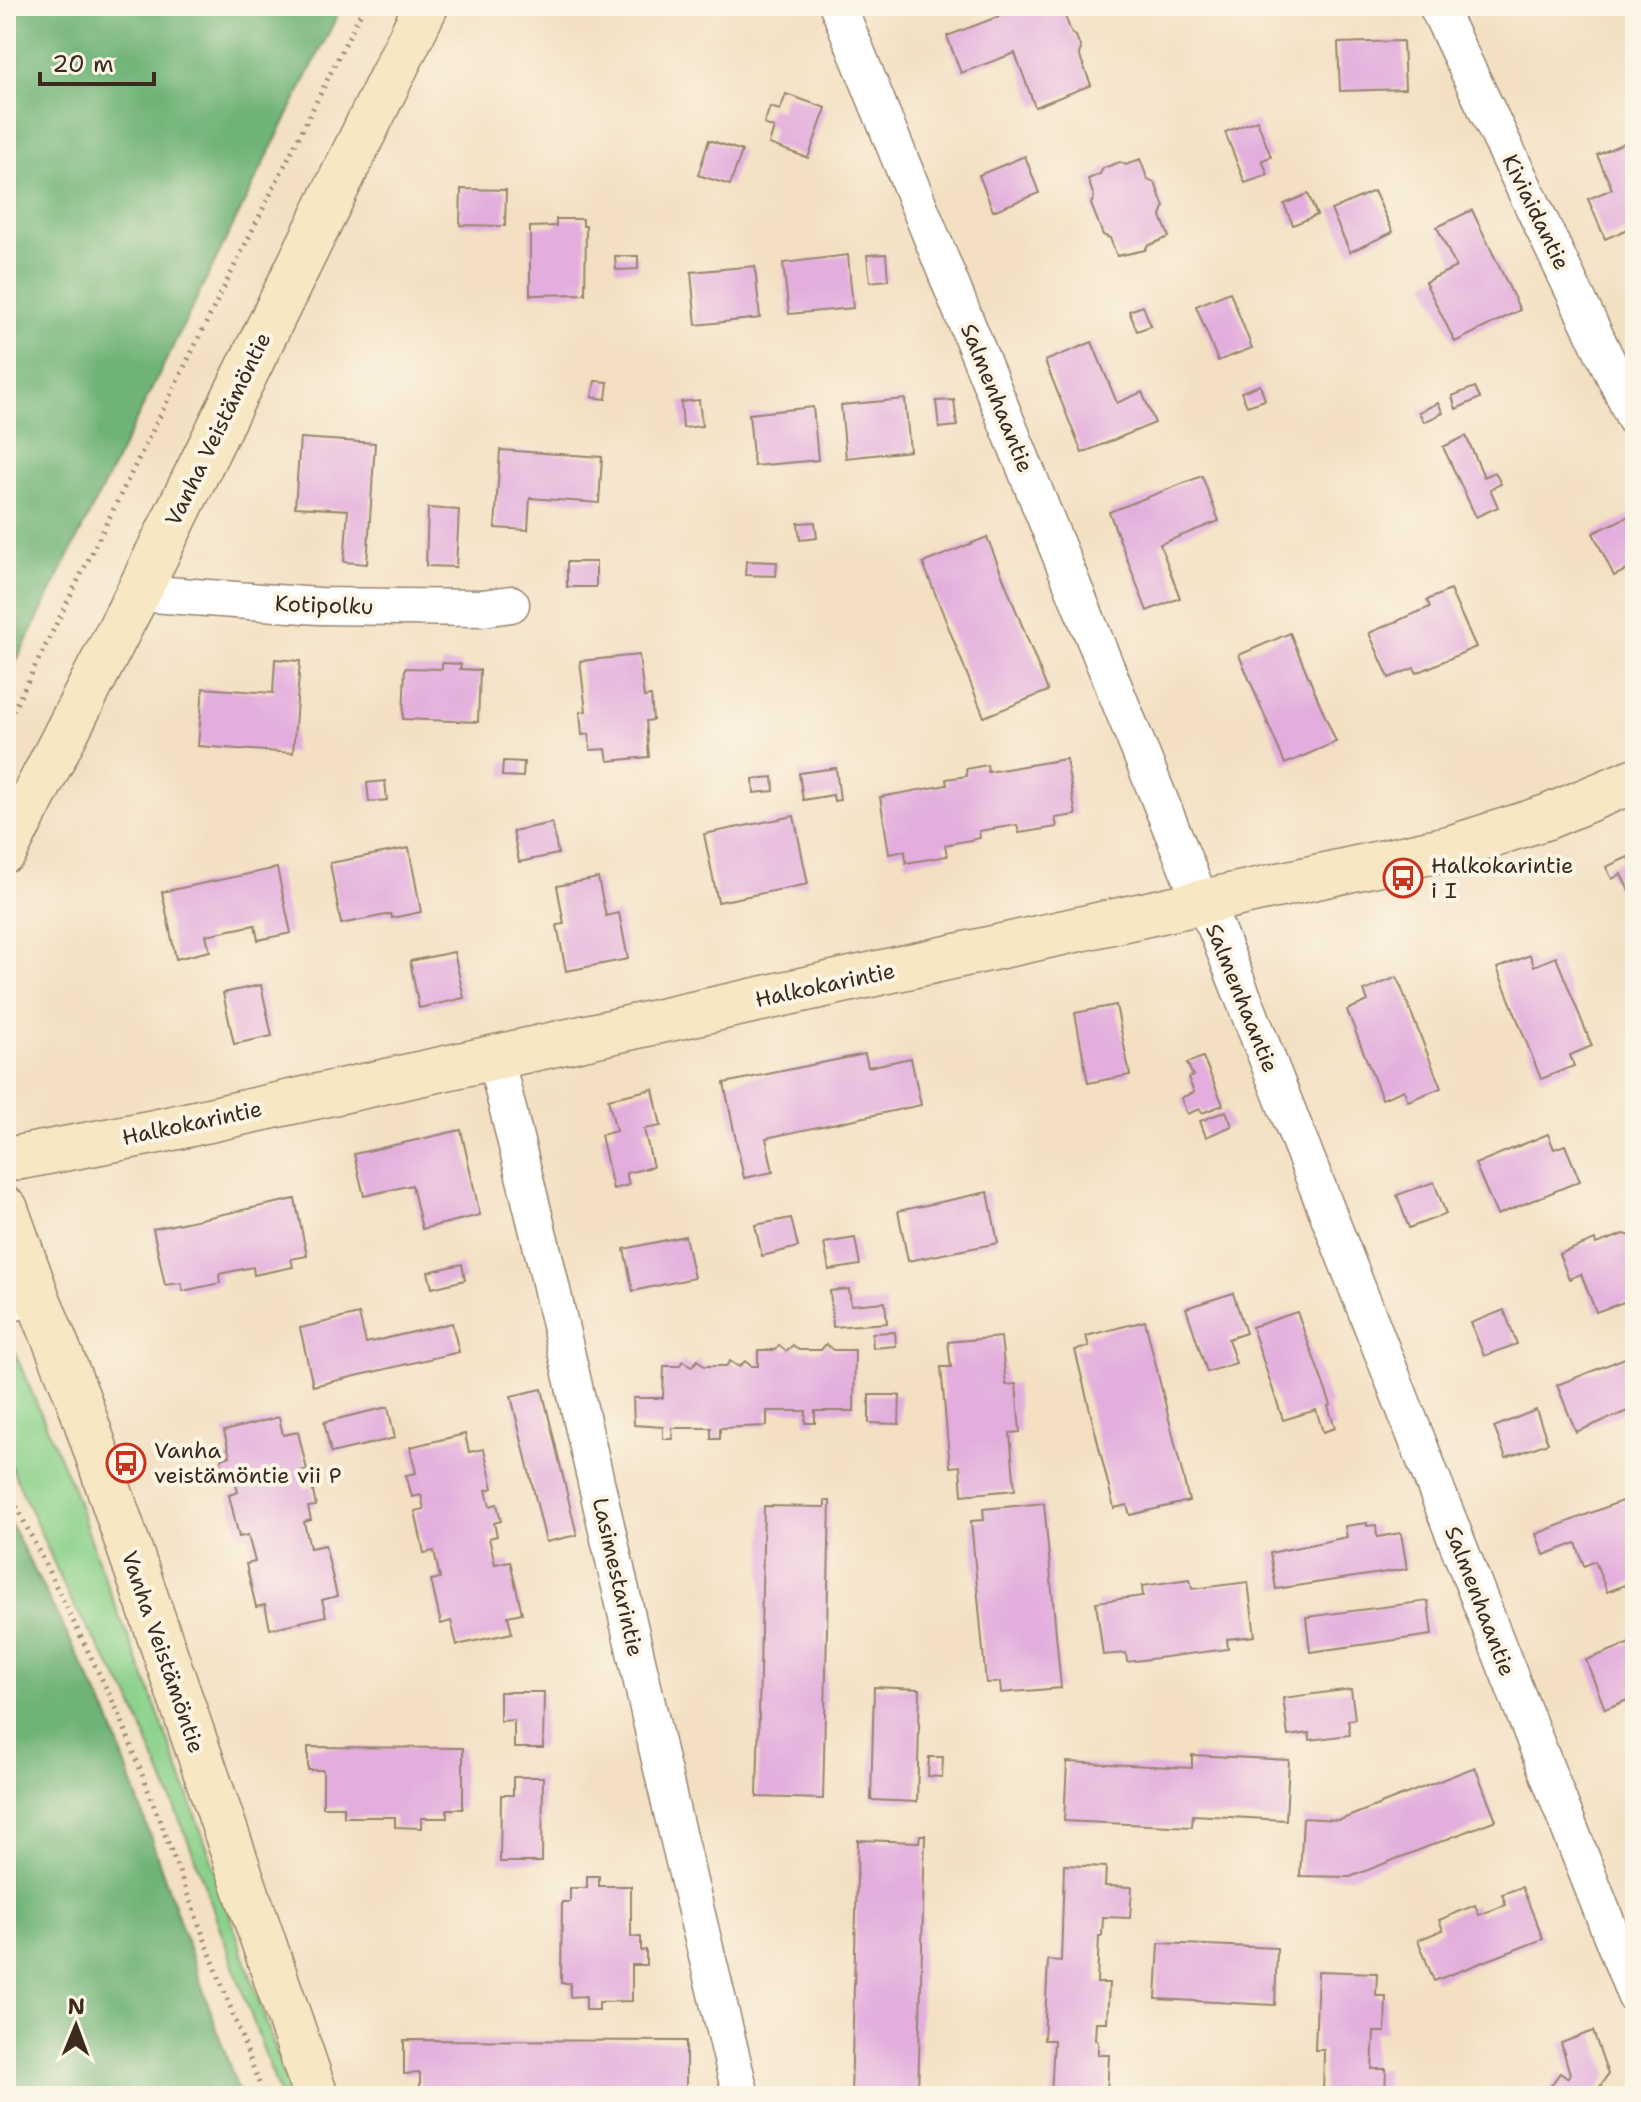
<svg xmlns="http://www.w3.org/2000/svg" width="1641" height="2102" viewBox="0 0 1641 2102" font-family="'Shantell Sans',sans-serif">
  <rect width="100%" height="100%" fill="#fcf5e5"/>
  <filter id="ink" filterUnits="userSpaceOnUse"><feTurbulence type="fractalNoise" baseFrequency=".0125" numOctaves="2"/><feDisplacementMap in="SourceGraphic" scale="16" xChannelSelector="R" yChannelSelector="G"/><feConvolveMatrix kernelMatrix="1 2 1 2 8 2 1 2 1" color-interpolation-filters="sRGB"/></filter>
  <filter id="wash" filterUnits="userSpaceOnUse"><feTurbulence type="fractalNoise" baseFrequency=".006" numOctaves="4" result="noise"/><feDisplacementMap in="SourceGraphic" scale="32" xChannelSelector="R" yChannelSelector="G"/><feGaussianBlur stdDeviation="1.8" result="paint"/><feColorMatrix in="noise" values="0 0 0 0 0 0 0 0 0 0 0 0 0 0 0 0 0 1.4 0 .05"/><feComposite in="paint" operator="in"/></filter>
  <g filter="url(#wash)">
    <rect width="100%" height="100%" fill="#f3e0c3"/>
    <path fill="#8bd18b" stroke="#637e54" stroke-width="2" d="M14 1351 72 1486 106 1583 147 1683 207 1847 291 2096H280L192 1850 130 1698 70 1599 6 1455V1352Z"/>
    <g fill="#70b377" stroke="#566e4a" stroke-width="2">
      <path d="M6 6H342L6 682Z"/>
      <path d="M6 1515 109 1717 240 2096H6Z"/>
    </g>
    <g id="blocks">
      <g fill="#e3aedd">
        <path d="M1026 6H1061L1072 34 1076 36 1081 49 1079 54 1091 85 1035 107 1015 53 961 73 947 36Z"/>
        <path d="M1403 41 1405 89 1340 91 1338 43Z"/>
        <path d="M786 94 826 108 808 158 769 144 774 128 764 124 770 107 780 110Z"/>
        <path d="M1257 120 1271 157 1262 160 1268 175 1245 183 1225 132Z"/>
        <path d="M1635 138V226L1605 239 1588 199 1612 189 1597 155Z"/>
        <path d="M709 140 742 151 730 185 698 175Z"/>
        <path d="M1025 156 1039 193 993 211 979 175Z"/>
        <path d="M1140 159 1148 180 1155 183 1164 207 1161 216 1169 237 1147 246 1145 250 1117 256 1110 238 1103 235 1091 204 1094 197 1088 179 1100 174 1103 168 1120 162 1126 165Z"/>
        <path d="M461 189 506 190 505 226 460 225Z"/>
        <path d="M1374 191 1393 232 1350 252 1331 210Z"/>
        <path d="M1308 194 1317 215 1293 225 1284 204Z"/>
        <path d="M1472 210 1520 310 1455 342 1425 282 1456 267 1437 227Z"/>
        <path d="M556 219H583V226H586L585 294 530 295V227L556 226Z"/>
        <path d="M886 254 888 280 870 282 867 255Z"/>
        <path d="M848 255 853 308 789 314 783 263Z"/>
        <path d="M615 256H638V269L616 270Z"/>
        <path d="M755 266 760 318 696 325 691 272Z"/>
        <path d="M1230 292 1252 348 1218 361 1196 306Z"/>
        <path d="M1143 306 1151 326 1137 331 1129 311Z"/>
        <path d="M1092 342 1117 403 1142 392 1155 423 1082 453 1045 361Z"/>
        <path d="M595 381 608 382 606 399 592 397Z"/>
        <path d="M1260 385 1265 400 1247 406 1241 392Z"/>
        <path d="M1475 387 1480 398 1456 409 1452 396Z"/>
        <path d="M905 399 910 451 846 458 841 405Z"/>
        <path d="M699 400 702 426 683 428 681 402Z"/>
        <path d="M954 400 957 426 939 428 936 401Z"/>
        <path d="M1438 403 1443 413 1424 422 1419 412Z"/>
        <path d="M813 407 818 460 754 466 749 414Z"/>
        <path d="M1466 436 1484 477 1495 472 1501 484 1490 489 1498 507 1476 517 1443 447Z"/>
        <path d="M300 438 375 443 367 564 344 562 348 510 295 507Z"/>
        <path d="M500 450 602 457 599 503 530 498 528 530 495 528Z"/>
        <path d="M1202 476 1219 521 1160 544 1180 598 1147 611 1109 512Z"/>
        <path d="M428 508 459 510 456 567 426 566Z"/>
        <path d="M1631 515 1635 523V566L1614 576 1593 533Z"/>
        <path d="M815 522 817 538 800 540 798 523Z"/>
        <path d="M987 537 1048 691 984 717 923 563Z"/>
        <path d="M746 561 777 562 776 576 745 575Z"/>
        <rect x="567" y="562" width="29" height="25"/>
        <path d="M1450 590 1476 647 1417 673 1414 668 1389 678 1369 633 1430 607 1427 600Z"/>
        <path d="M1290 633 1336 742 1285 764 1239 655Z"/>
        <path d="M639 655 644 697 651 696 653 720 646 721 649 757 608 761 606 749 590 750 589 734 582 735 580 712 586 711 580 661Z"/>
        <path d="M275 659 300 661 293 753 198 746 203 688 273 693Z"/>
        <path d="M442 663 461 664 460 669 480 670 478 722 403 719 405 668 442 669Z"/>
        <path d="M1066 759 1076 815 1055 818 1057 827 1019 833 1017 825 979 831 980 838 945 845 947 856 906 863 905 851 889 854 880 797 947 785 946 779 967 776 966 769 987 765 988 772Z"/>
        <path d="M503 761 524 762 523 777 502 776Z"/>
        <path d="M836 768 840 800 834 801 833 795 803 800 799 773Z"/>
        <path d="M773 777 774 791 754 793 753 779Z"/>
        <path d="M385 781 387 800 369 802 367 783Z"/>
        <path d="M794 816 808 884 718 902 704 834Z"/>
        <path d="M552 823 558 854 519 862 513 831Z"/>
        <path d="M409 848 421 912 392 918 391 914 341 924 330 863Z"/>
        <path d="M1628 857 1635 868V904L1621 874 1612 879 1606 867Z"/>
        <path d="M277 868 291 933 258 940 255 925 206 935 210 951 176 959 162 892Z"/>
        <path d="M598 878 606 916 619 913 628 959 566 971 557 925 564 924 557 886Z"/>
        <path d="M454 952 464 998 419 1008 410 961Z"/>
        <path d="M1530 955 1534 966 1556 957 1592 1046 1570 1055 1574 1066 1541 1079 1497 968Z"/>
        <path d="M1397 977 1441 1088 1408 1101 1404 1090 1382 1099 1347 1010 1368 1001 1364 991Z"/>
        <path d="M261 985 272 1036 234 1044 223 993Z"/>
        <path d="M1116 1005 1130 1075 1088 1083 1075 1013Z"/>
        <path d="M865 1054 868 1067 911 1058 921 1105 766 1138 773 1172 744 1178 724 1083Z"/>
        <path d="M1203 1057 1223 1105 1202 1113 1200 1109 1187 1114 1181 1098 1194 1092 1188 1078 1193 1076 1187 1063Z"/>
        <path d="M653 1089 661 1126 644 1129 653 1167 626 1173 629 1185 613 1189 601 1135 616 1131 608 1099Z"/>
        <path d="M1226 1111 1232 1126 1206 1137 1200 1121Z"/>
        <path d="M461 1130 480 1215 422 1229 412 1185 364 1196 354 1154Z"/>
        <path d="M1548 1134 1554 1149 1565 1145 1580 1181 1497 1215 1475 1164Z"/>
        <path d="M1434 1182 1446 1214 1409 1228 1397 1195Z"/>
        <path d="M988 1192 998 1243 908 1261 898 1211Z"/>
        <path d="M295 1199 307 1256 291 1259 293 1267 254 1275 253 1267 219 1274 220 1283 183 1291 181 1283 165 1285 153 1229Z"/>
        <path d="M791 1218 798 1247 762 1256 755 1225Z"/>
        <path d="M1624 1234 1635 1237V1298L1596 1312 1581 1274 1569 1279 1559 1254 1595 1240 1596 1244Z"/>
        <path d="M685 1236 694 1278 633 1291 624 1249Z"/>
        <path d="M855 1238 860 1265 829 1270 824 1243Z"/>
        <path d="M462 1264 465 1280 432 1288 428 1272Z"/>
        <path d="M849 1289 851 1305 885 1302 887 1323 833 1327 830 1291Z"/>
        <path d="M1233 1293 1246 1333 1228 1339 1236 1363 1207 1372 1186 1308Z"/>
        <path d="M1504 1310 1517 1344 1484 1356 1471 1323Z"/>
        <path d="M1297 1312 1331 1405 1328 1406 1335 1428 1323 1432 1316 1410 1283 1420 1252 1327Z"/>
        <path d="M359 1314 366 1343 452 1323 459 1352 313 1386 300 1328Z"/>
        <path d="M1145 1321 1189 1501 1130 1515 1127 1505 1114 1508 1075 1350 1089 1347 1086 1336Z"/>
        <path d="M895 1332 896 1346 873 1348 872 1333Z"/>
        <path d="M1001 1337 1006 1385 1016 1384 1020 1432 1010 1433 1015 1490 962 1495 960 1466 950 1467 941 1367H951L948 1342Z"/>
        <path d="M826 1344 833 1350H855L854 1411H815V1423H805L806 1411H767V1426L720 1428V1439H711V1428H672L673 1439H663V1427L634 1425 633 1398H663L664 1366H679L683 1361 691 1367 698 1360 704 1366H726L730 1361 739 1367 745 1361 751 1366H758V1350H775L779 1345 786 1351 793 1345 799 1350H821Z"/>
        <path d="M1635 1354V1408L1576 1432 1557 1385Z"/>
        <path d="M542 1389 577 1535 546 1542 511 1396Z"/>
        <path d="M869 1395H900L899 1424 869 1423Z"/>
        <path d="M388 1407 395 1438 331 1453 324 1422Z"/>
        <path d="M1536 1410 1548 1443 1506 1458 1494 1427Z"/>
        <path d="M279 1417 283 1435 298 1432 307 1470 300 1471 304 1489 312 1487 316 1506 308 1507 311 1520 304 1522 310 1548 325 1545 337 1596 322 1600 326 1616 270 1629 265 1605 256 1607 246 1564 255 1562 248 1535 239 1537 229 1495 238 1492 235 1480 226 1481 221 1459 230 1456 224 1431Z"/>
        <path d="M465 1434 469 1452 484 1449 493 1488 486 1490 490 1506 497 1504 501 1521 494 1523 497 1536 489 1538 495 1564 510 1561 522 1613 508 1616 512 1633 457 1645 451 1621 441 1624 431 1580 440 1578 434 1551 424 1553 415 1511 424 1509 421 1495 412 1497 406 1475 416 1473 410 1447Z"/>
        <path d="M1632 1497 1635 1505V1581L1607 1592 1595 1561 1584 1566 1576 1543 1544 1555 1536 1534Z"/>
        <path d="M825 1501H830L823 1799 757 1797 764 1506 825 1507Z"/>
        <path d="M1044 1503 1061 1688 1001 1693 1000 1682 986 1683 971 1521 984 1520 983 1509Z"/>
        <path d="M1367 1523V1526L1376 1525 1377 1537 1401 1533 1407 1569 1276 1589 1270 1553 1347 1537 1345 1526Z"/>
        <path d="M1190 1579 1192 1589 1248 1582 1255 1636 1227 1639 1228 1649 1127 1662 1126 1653 1103 1655 1096 1602 1143 1596 1142 1586Z"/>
        <path d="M1428 1601 1432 1635 1310 1652 1306 1617Z"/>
        <path d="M1635 1641V1697L1605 1709 1586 1660Z"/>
        <path d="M874 1687 920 1689 917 1802 871 1800Z"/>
        <path d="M1351 1689 1355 1719 1348 1720 1350 1735 1310 1740 1309 1733 1288 1736 1283 1698Z"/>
        <path d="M500 1692H544L543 1748H514V1720L500 1721Z"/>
        <path d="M308 1747 463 1748V1809H447V1818H421V1828L395 1827V1817H344V1807H323V1770H308Z"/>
        <path d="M1192 1755 1289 1760 1286 1820 1193 1815 1192 1827 1064 1821 1067 1762 1192 1768Z"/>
        <path d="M929 1757H943L942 1777 928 1776Z"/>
        <path d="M1475 1767 1496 1820 1350 1877 1300 1876 1303 1818 1340 1820Z"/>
        <path d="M513 1777H543L542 1862H500L501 1795H513Z"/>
        <path d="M920 1835H925L918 2096H851L858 1840 919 1842Z"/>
        <path d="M1064 1865 1106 1867 1105 1886 1132 1887 1130 1918 1103 1917 1102 1936H1099L1097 1983H1109L1107 2022H1096L1095 2040 1098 2041V2055H1109L1107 2094 1051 2096 1054 2040H1044L1048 1960 1061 1961Z"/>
        <path d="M587 1876H599V1886H631V1937H641V1951L646 1950V1965H632V2001L599 2002V2010H586V1996L570 1997V1983H561L562 1902H570V1888H587Z"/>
        <path d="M1522 1887 1543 1939 1434 1981 1418 1940 1443 1930 1439 1920 1475 1905 1479 1915 1506 1905 1502 1894Z"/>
        <path d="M1159 1943 1277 1948 1275 2005 1156 1999Z"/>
        <path d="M1318 1971 1377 1973 1376 1996H1386L1385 2032H1374L1372 2069H1386L1385 2096H1323L1324 2050H1315Z"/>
        <path d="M1593 2031 1608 2074 1594 2096H1543L1560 2073 1567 2078 1570 2074 1561 2043Z"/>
        <path d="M404 2040 686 2041V2096H420V2073L404 2074Z"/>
      </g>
    </g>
  </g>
  <g filter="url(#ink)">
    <use href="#blocks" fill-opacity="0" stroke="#978570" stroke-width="2"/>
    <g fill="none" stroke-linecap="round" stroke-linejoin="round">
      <defs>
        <g id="street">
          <path d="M838 6 1201 902 1215 926 1635 1995"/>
          <path d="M1437 6 1635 419"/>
          <path d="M138 593 319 606 483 608 511 604"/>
          <path d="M495 1057 545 1260 671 1808 741 2096"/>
          <path d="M6 1303 38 1299"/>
        </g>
        <g id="secondary">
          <path d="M6 850 138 593 426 6"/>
          <path d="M6 1160 159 1131 1453 847 1547 817 1635 780"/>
          <path d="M6 1209 38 1299 78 1398 316 2096"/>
        </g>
      </defs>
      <use href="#street" stroke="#978570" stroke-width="39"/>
      <use href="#secondary" stroke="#978570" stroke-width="47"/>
      <g stroke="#978570" stroke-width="5" stroke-dasharray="2 6" stroke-linecap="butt">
        <path d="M6 725 364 6"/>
        <path d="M6 1485 120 1716 264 2096"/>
      </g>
      <use href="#street" stroke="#fff" stroke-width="36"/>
      <use href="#secondary" stroke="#f7e8c3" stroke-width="44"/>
    </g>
  </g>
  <defs>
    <symbol id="bus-ring" viewBox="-11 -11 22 22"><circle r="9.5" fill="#fcf5e5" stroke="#c8321e" stroke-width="1.5"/><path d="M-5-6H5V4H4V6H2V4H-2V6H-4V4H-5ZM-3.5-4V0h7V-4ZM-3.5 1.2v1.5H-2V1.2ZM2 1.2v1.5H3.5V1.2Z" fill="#c8321e"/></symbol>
  </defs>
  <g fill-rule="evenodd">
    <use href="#bus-ring" x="1381" y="856" width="44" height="44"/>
    <use href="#bus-ring" x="104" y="1441" width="44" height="44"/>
  </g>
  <g text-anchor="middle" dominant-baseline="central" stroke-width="8" stroke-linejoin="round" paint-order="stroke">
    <g font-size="22" fill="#3b2a1e" stroke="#fcf5e5">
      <text transform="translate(1536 212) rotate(64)">Kiviaidantie</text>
      <text transform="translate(997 398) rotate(68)">Salmenhaantie</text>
      <text transform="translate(218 429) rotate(-64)">Vanha Veistämöntie</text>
      <text transform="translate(324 605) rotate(2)">Kotipolku</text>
      <text transform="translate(825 985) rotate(-12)">Halkokarintie</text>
      <text transform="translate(1242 998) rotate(68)">Salmenhaantie</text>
      <text transform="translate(192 1123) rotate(-12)">Halkokarintie</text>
      <text transform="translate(618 1577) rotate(77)">Lasimestarintie</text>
      <text transform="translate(1480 1601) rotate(69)">Salmenhaantie</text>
      <text transform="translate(163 1652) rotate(71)">Vanha Veistämöntie</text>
    </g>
    <g font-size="22" fill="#3b2a1e" stroke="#fcf5e5" text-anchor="start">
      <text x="1431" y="865">Halkokarintie<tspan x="1431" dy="25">i I</tspan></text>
      <text x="154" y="1450">Vanha<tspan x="154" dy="25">veistämöntie vii P</tspan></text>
    </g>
  </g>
  <rect width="1641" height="2102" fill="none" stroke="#fcf5e5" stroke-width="32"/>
  <g transform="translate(76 2026) rotate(1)" stroke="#fcf5e5" stroke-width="6" paint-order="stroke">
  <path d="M0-6L14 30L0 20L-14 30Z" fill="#3b2a1e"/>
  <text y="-12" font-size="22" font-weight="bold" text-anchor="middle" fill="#3b2a1e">N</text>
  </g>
  <path d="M40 72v12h114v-12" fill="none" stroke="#3b2a1e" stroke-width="4"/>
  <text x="52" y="72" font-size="24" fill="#3b2a1e" stroke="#fcf5e5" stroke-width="6" paint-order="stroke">20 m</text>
</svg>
